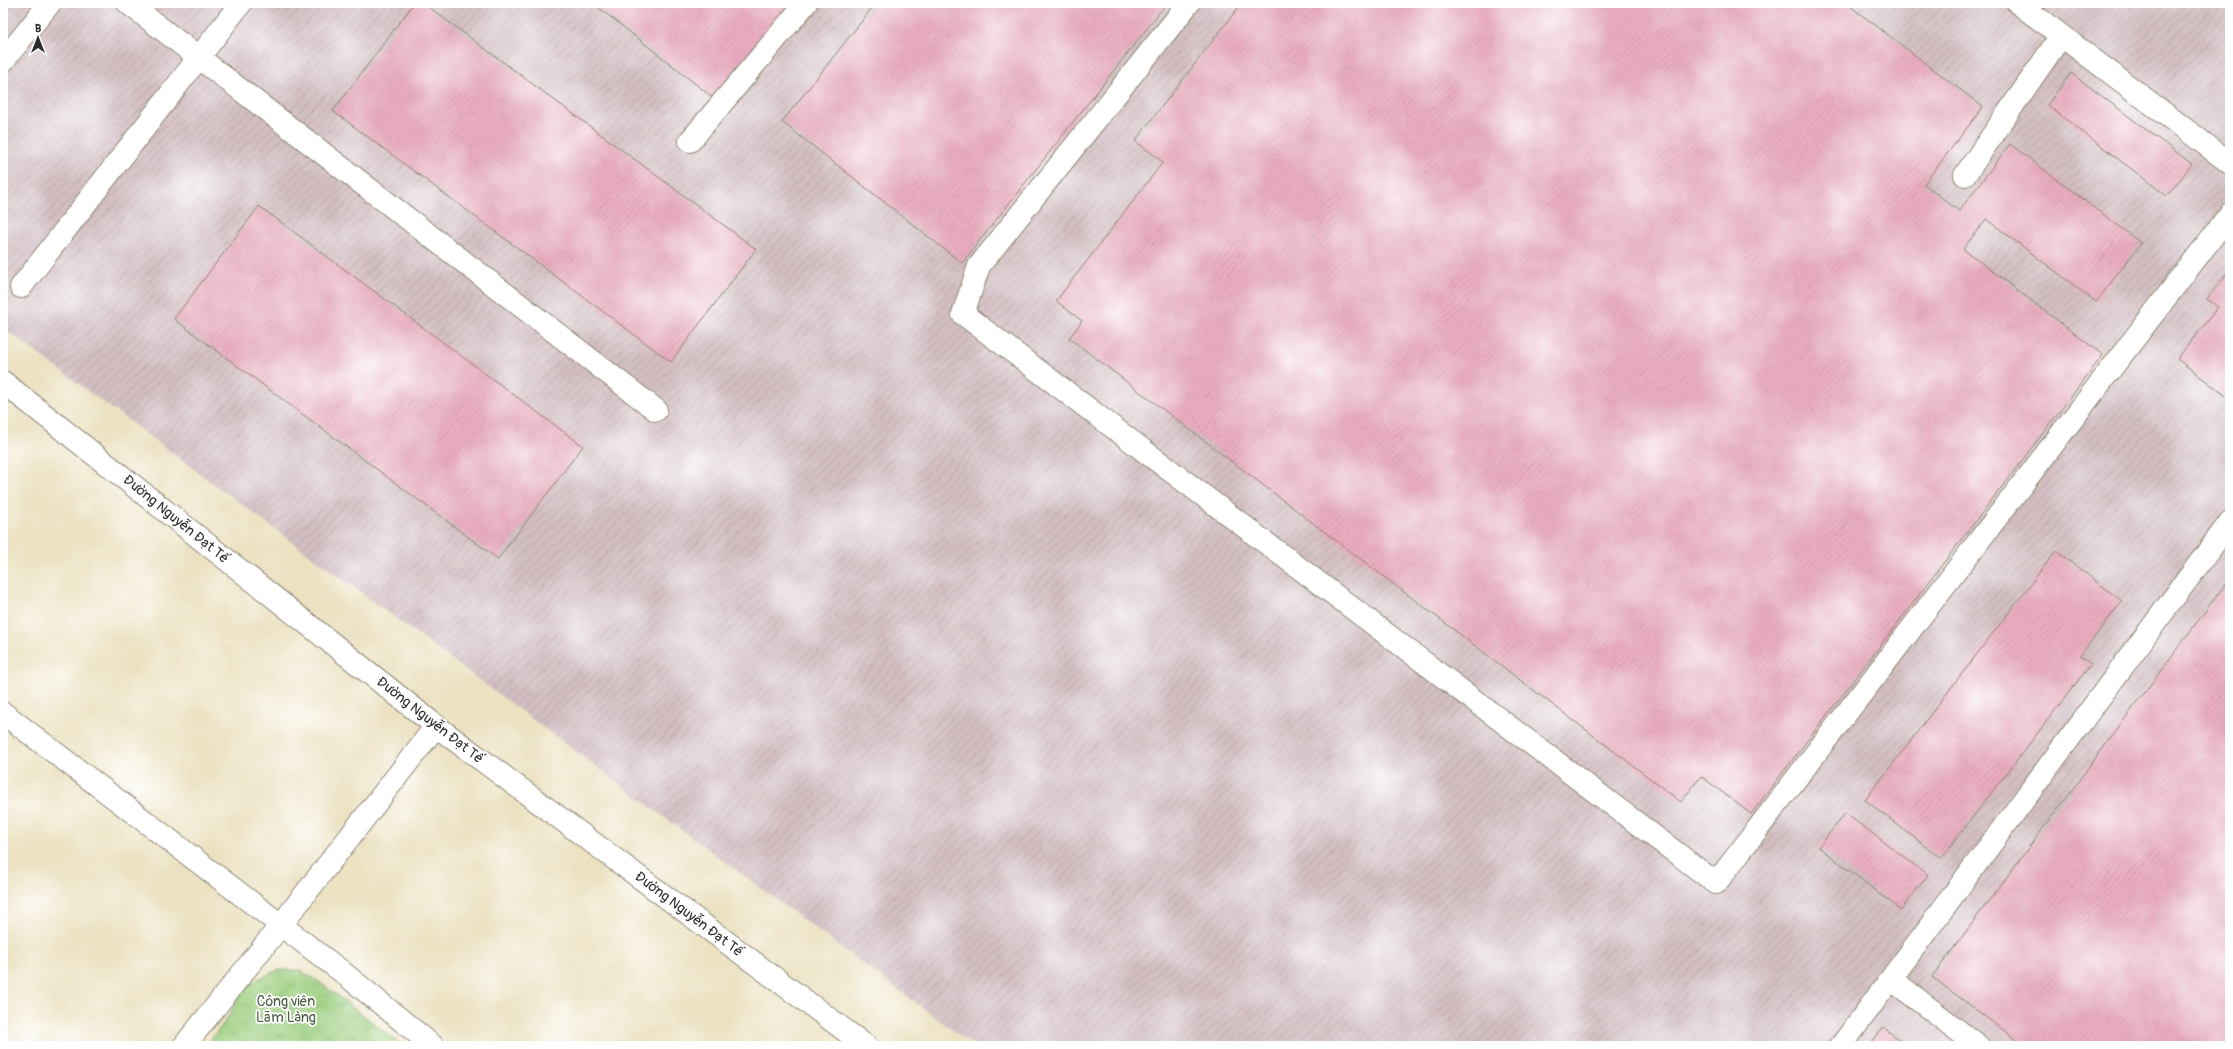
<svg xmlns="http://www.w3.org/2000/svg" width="2233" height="1049" viewBox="0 0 2233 1049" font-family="Pangolin,sans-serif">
  <defs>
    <pattern id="industrial-furrows" width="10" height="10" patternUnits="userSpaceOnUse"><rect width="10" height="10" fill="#d2bec1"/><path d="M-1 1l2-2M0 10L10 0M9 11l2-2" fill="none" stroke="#b4a3a6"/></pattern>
    <pattern id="park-tufts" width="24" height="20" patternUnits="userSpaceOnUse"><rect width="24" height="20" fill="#9bce7e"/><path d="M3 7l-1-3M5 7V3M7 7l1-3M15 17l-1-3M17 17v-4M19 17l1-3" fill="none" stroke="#86b16d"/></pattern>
    <pattern id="building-hatch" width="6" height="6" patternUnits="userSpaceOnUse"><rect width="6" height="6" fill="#e9adbf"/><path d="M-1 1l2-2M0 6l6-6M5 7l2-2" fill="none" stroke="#c895a4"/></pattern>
  </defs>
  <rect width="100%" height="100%" fill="#fff"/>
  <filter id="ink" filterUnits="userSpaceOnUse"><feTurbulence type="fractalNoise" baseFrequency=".025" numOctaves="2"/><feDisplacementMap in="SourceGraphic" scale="8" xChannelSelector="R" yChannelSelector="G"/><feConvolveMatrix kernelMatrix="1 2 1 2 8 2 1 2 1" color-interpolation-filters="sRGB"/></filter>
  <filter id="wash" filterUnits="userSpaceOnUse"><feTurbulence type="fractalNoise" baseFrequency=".012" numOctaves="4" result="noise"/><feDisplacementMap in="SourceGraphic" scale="16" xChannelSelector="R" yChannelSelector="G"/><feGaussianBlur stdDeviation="0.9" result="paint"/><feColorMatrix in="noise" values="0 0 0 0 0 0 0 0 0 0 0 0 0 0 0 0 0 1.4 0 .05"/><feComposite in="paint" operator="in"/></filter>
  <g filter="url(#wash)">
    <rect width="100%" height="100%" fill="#ece2c2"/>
    <path fill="url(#industrial-furrows)" d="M3 3H2230V1046H974L3 328Z"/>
    <path fill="url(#park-tufts)" stroke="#637c54" d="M279 970H299L318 981 403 1046H206L227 1019 244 989 260 978Z"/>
    <g id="blocks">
      <g fill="url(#building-hatch)">
        <path d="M414 3H423L756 249 671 362 333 111Z"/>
        <path d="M593 3H802L721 104Z"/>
        <path d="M876 3H1167L962 263 782 122Z"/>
        <path d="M1242 3H1846L1983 107 1924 184 1959 211 2010 144 2141 243 2096 302 1986 219 1963 249 2103 355 1751 814 1701 776 1681 802 1069 338 1082 321 1056 301 1163 162 1135 141Z"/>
        <path d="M2071 73 2192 164 2167 196 2047 105Z"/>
        <path d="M259 206 583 446 498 559 174 319Z"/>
        <path d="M2230 269V399L2177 359 2218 307 2207 299Z"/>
        <path d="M2056 551 2122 601 2080 656 2091 664 1941 858 1865 800Z"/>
        <path d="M2227 582 2230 584V1045L2025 1046 1932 977Z"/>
        <path d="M1845 813 1928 875 1901 910 1819 847Z"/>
        <path d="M1883 1027 1908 1046H1869Z"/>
      </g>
    </g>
  </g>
  <g filter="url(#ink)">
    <use href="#blocks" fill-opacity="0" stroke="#8c8676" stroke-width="1"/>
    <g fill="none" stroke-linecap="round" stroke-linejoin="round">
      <defs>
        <g id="minor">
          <path d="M128 3 656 410"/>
          <path d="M1189 3 979 266 963 314 1716 883 2230 214"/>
          <path d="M2018 3 2230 163"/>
          <path d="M3 61 50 3"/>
          <path d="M690 141 806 3"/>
          <path d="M1965 175 2061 36"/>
          <path d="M21 287 241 3"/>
          <path d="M3 382 436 726 866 1046"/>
          <path d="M3 713 341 971 433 1046"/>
          <path d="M1891 979 1978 1046"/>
          <path d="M184 1046 281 925 436 726"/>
          <path d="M1841 1046 2230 522"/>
        </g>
      </defs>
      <use href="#minor" stroke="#8c8676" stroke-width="24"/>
      <use href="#minor" stroke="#fff" stroke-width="22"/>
    </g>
  </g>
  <g text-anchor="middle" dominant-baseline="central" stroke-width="3.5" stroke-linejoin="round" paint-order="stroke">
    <g font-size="14" fill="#2b2b2b" stroke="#fff">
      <text transform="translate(176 519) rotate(39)">Đường Nguyễn Đạt Tế</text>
      <text transform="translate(430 720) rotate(38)">Đường Nguyễn Đạt Tế</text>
      <text transform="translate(689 914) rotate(37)">Đường Nguyễn Đạt Tế</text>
    </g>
    <g font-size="14" fill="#4d5c44" stroke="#fff">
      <text x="286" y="1001">Công viên<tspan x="286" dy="16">Lãm Làng</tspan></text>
    </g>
  </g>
  <rect width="2233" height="1049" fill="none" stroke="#fff" stroke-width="16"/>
  <g transform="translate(38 38)" stroke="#ffffff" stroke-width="3" paint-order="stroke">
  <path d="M0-3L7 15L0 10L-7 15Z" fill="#2b2b2b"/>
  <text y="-6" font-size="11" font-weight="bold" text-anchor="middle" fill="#2b2b2b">B</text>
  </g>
</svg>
